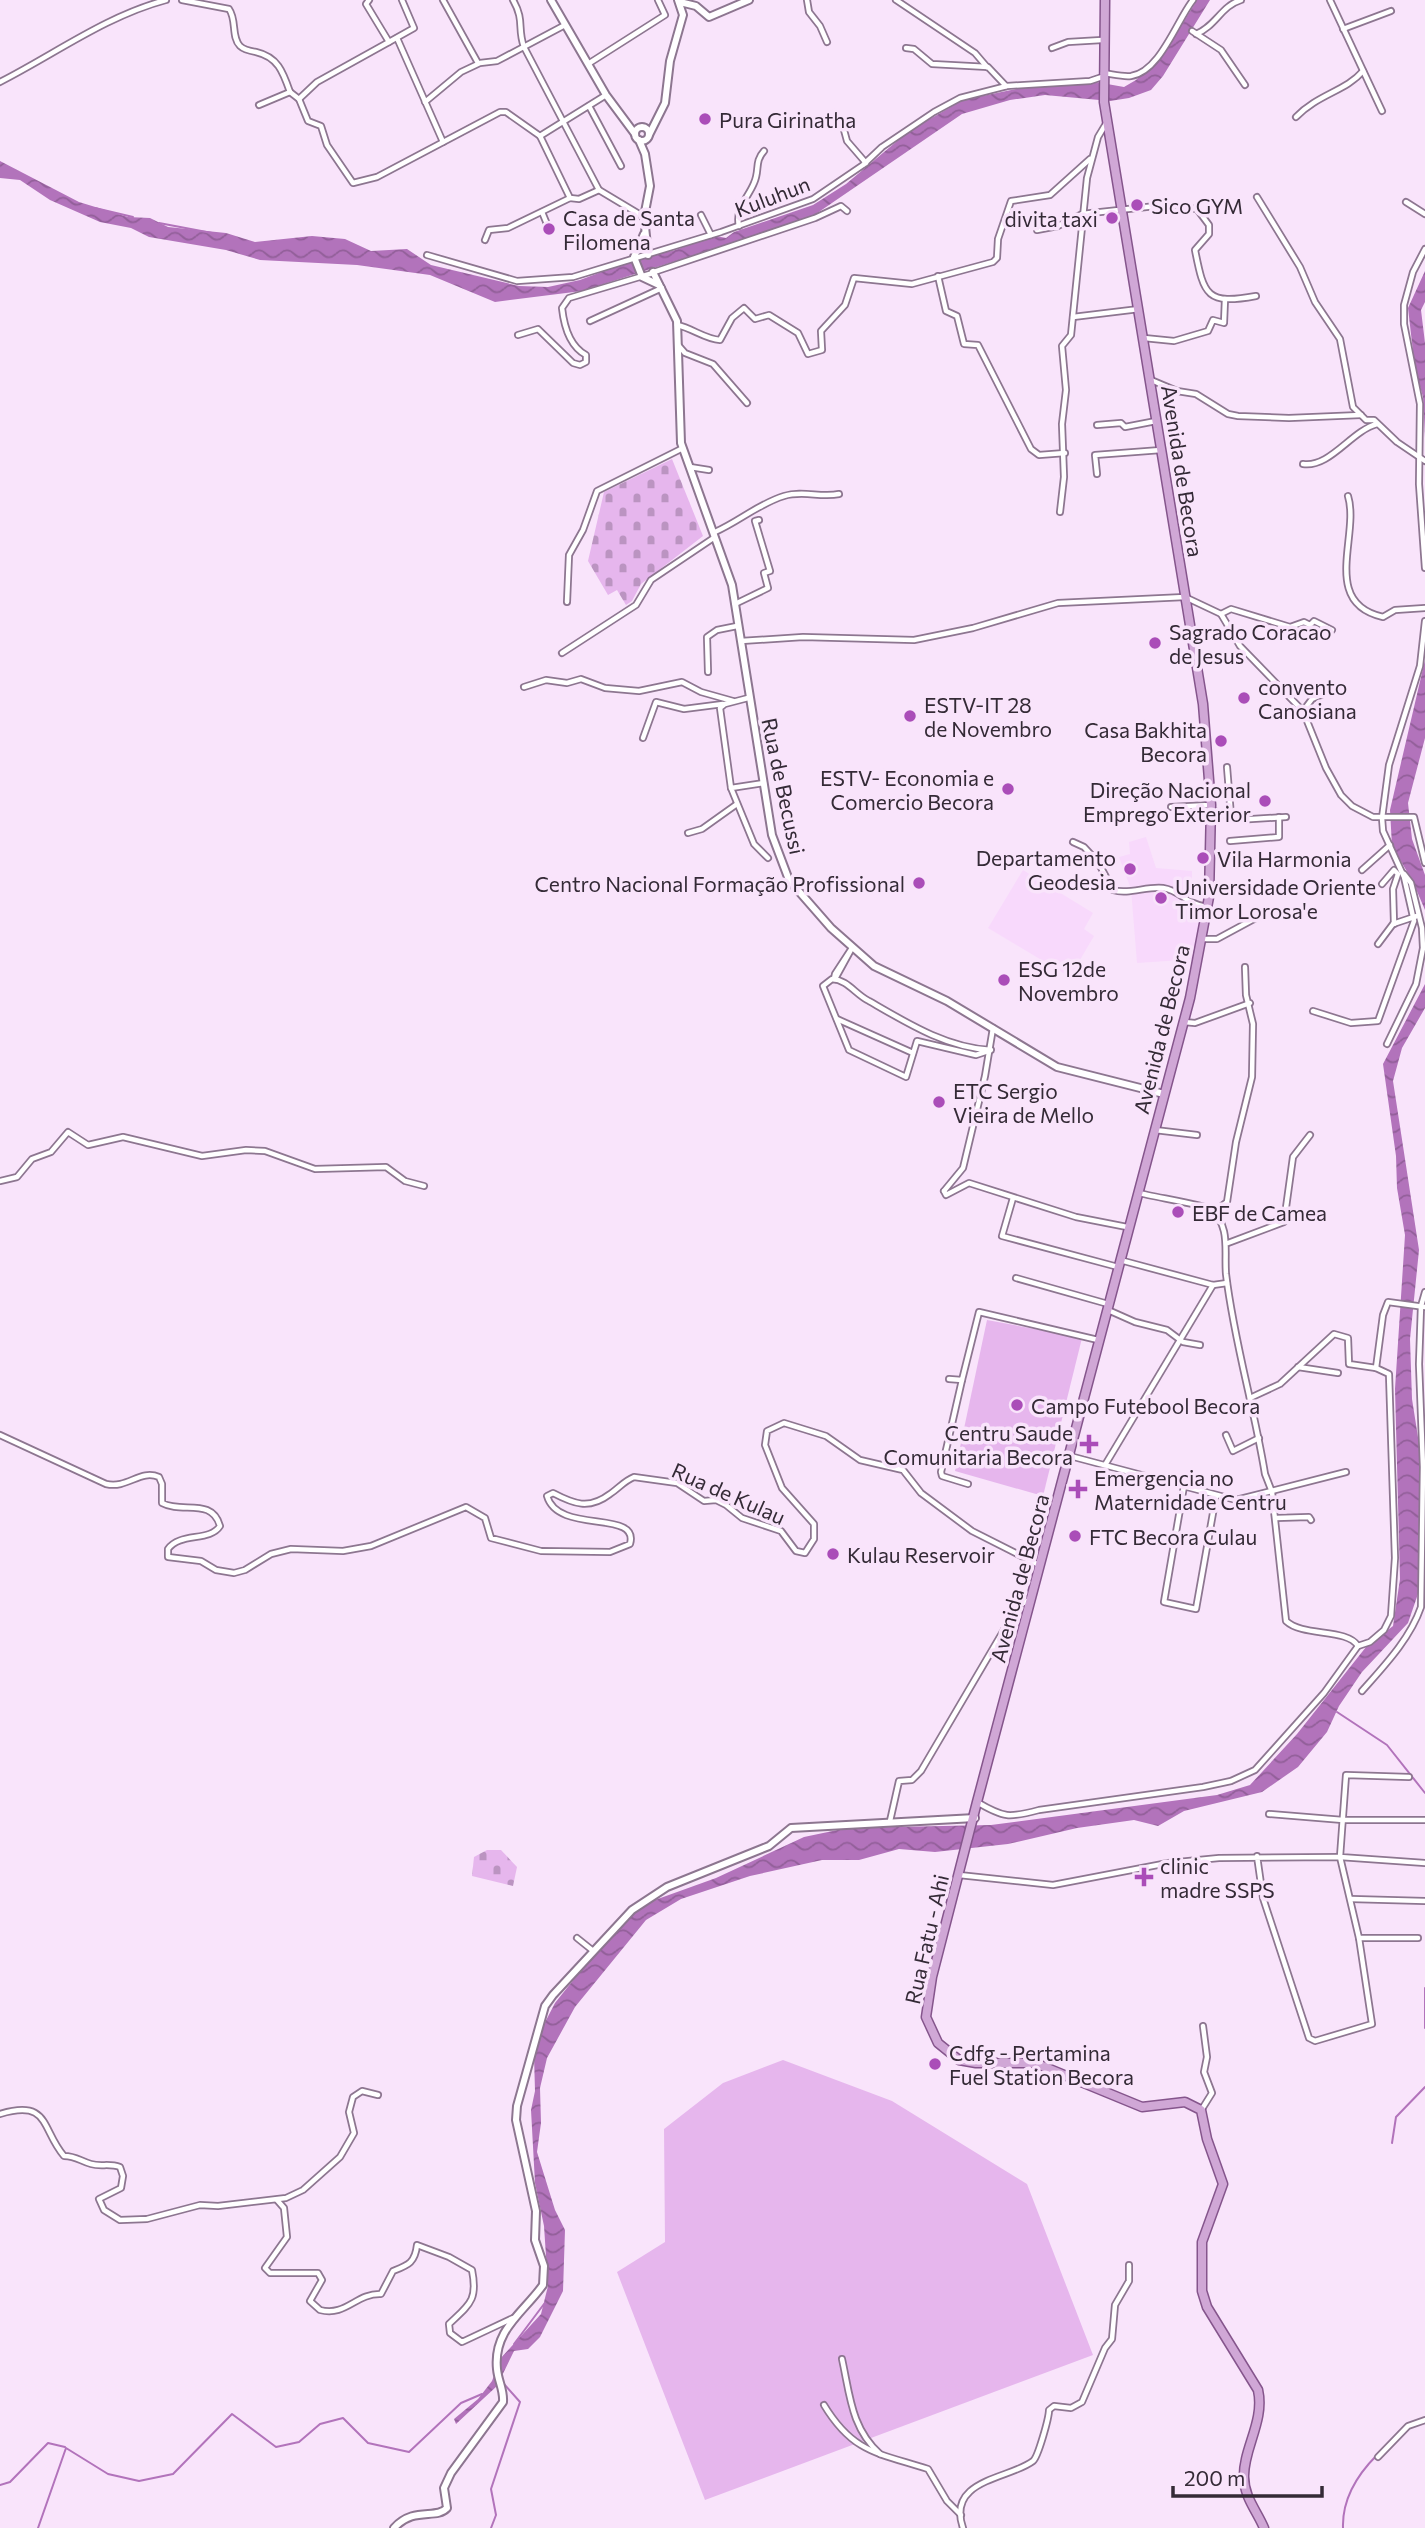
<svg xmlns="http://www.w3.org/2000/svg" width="1425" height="2528" viewBox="0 0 1425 2528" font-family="Commissioner,sans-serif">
  <defs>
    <pattern id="cemetery-stones" width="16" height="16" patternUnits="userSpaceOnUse" patternTransform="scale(1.75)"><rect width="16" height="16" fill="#e6b6ed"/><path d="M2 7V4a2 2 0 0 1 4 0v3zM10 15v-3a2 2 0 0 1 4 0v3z" fill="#bb94c1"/></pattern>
    <pattern id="water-waves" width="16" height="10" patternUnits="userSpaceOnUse" patternTransform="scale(1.75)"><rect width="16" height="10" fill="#b273bb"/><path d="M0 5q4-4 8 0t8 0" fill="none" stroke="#925f99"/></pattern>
  </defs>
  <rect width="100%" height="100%" fill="#f9e4fb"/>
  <g fill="#f8d9fc">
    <path d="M1146 837 1156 868 1192 871V881H1188L1189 904 1207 907 1197 959 1137 963 1131 889 1119 857 1130 854 1129 842Z"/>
    <path d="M1023 870 1093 913 1084 929 1094 936 1070 977 988 928Z"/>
  </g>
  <g fill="#e6b6ed">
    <path d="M987 1320 1082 1338 1043 1496 955 1471Z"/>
    <path d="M783 2060 892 2101 1027 2184 1093 2355 705 2500 617 2272 665 2242 664 2129 723 2083Z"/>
  </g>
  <g fill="url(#cemetery-stones)">
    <path d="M672 459 703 536 641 584 632 601 626 605 617 590 608 595 588 561 604 492Z"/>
    <path d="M487 1850H501L517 1867 513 1886 472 1876 474 1857Z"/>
  </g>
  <g fill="url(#water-waves)">
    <path d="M1197 0H1210L1163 76 1151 90 1129 98 1110 101 1045 95 1010 100 962 114 810 218 582 291 495 302 430 275 357 265 260 260 226 250 149 237 131 228 100 222 50 200 20 180 0 178V161L79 202 128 217 150 218 168 227 226 233 255 242 312 236 345 239 371 251 407 249 431 265 519 286 548 287 580 280 652 253 672 251 716 236 726 238 734 232 813 205 846 184 909 131 963 100 1016 89 1096 82 1124 87 1136 80 1168 47Z"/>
    <path d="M1425 271V302L1421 310 1425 343V438L1423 397 1415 369 1408 308Z"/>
    <path d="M1425 660V738L1408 803 1412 839 1425 875V910L1413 882 1392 846 1390 810Z"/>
    <path d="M1425 984V1008L1402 1048 1393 1081 1419 1250 1410 1339 1412 1399 1420 1450 1419 1591 1408 1623 1362 1672 1339 1706 1327 1732 1298 1767 1262 1792 1184 1811 1158 1826 1134 1820 1077 1828 1008 1844 935 1852 899 1849 859 1860H822L750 1876 681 1899 646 1920 575 2007 547 2058 540 2088 541 2123 537 2152 555 2210 565 2230 563 2291 540 2337 528 2349 514 2351 497 2386 456 2424 454 2419 478 2399 492 2381 500 2359 541 2314 548 2286 544 2226 535 2183 531 2110 535 2091 534 2056 541 2030 555 2003 598 1949 641 1905 716 1878 804 1837 847 1828 991 1825 1217 1795 1250 1785 1297 1734 1366 1647 1393 1626 1400 1579 1395 1389 1405 1235 1397 1188 1396 1156 1383 1064Z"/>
  </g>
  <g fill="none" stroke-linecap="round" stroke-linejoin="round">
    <g stroke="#b273bb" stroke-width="2">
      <path d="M95 208 133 217"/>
      <path d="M159 223 212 233"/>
      <path d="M1337 1712 1387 1745 1425 1793"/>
      <path d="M1425 1988V2028"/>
      <path d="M1392 2143 1396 2117 1425 2087"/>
      <path d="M514 2344 544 2304"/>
      <path d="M0 2485 10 2482 48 2443 65 2447"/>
      <path d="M38 2528 66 2448 108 2474 139 2481 173 2474 232 2414 276 2447 299 2442 320 2424 343 2418 368 2443 409 2452 461 2403 482 2394"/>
      <path d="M491 2528 496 2515 491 2489 520 2402 504 2384"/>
      <path d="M1343 2528C1342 2499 1357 2475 1377 2455"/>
    </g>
    <defs>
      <g id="minor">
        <path d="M182 0 229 9C237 20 231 37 240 46 244 50 250 51 256 52 278 57 283 72 290 92"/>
        <path d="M369 0 366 4 389 42 414 28 402 0"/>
        <path d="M443 0 478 63"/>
        <path d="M513 0C525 21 517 28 524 47L599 190 579 199 570 198 540 136"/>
        <path d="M807 0 809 12 820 26 827 42"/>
        <path d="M896 0 975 53 987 67"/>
        <path d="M1330 0 1382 111"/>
        <path d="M1343 29 1391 11"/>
        <path d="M1192 31 1221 50 1245 85"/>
        <path d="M1196 34C1216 26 1221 6 1241 0"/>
        <path d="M397 38 443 142"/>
        <path d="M906 48 914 49 932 64 988 67 1006 86"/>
        <path d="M1052 48 1068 42 1102 40"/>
        <path d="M588 64 665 15 658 0"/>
        <path d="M1103 73C1112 74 1122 77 1131 76 1160 72 1177 20 1193 0"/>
        <path d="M0 82C55 54 106 16 166 0"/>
        <path d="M290 92 299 99 317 82 389 42"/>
        <path d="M299 99 308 121 321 126 327 145 353 183 377 177 500 112H506L540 136 606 95"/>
        <path d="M425 102 461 72 480 63 497 61 565 25"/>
        <path d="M259 105 290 92"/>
        <path d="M589 106 621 166"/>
        <path d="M1296 117C1318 94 1346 91 1363 71"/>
        <path d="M844 130 847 141 866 163"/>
        <path d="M599 190 644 217"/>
        <path d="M1257 197 1300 267 1315 302 1340 339 1353 407 1366 420H1374L1397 442 1425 461"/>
        <path d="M1406 202 1425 214"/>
        <path d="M542 212 549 229"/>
        <path d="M701 215 711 235"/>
        <path d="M739 226C735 208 748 198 754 183 760 170 754 162 764 151"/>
        <path d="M1037 230 1058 226 1082 214 1165 205 1197 209 1209 225V234L1195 250C1204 296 1207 305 1256 296"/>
        <path d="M485 240 489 230 508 228 570 198"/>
        <path d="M1425 249 1413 272 1404 305V324L1420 404 1419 484 1425 568"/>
        <path d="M427 255 517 281 573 277 721 232 813 199 863 165 882 147 934 112 960 98 1007 86 1090 81 1102 77"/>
        <path d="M654 272 815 218 841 206 847 211"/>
        <path d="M938 276 946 311 957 316 964 344 978 345 1031 449 1039 455 1065 453"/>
        <path d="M1073 317 1139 309"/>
        <path d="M590 321 662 288"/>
        <path d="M677 325C692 328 705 339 720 340L732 318 744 308 755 319 769 315 798 333 808 354 822 350 821 331 845 305 854 278 912 284 993 262 997 258 998 239 1011 201 1050 195 1090 159"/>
        <path d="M518 335 538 329 573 363 580 365 586 362V355C569 346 564 326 562 308L569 298 653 273"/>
        <path d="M1144 338 1174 341 1208 331 1213 320 1224 323 1225 299"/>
        <path d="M678 345 685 353 713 364 747 403"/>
        <path d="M1151 380 1177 391 1196 394 1228 414 1238 416 1289 418 1361 415"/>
        <path d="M1097 425 1121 423 1125 427 1156 421"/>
        <path d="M1303 464C1330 468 1351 431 1377 424"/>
        <path d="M690 467 709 470"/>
        <path d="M1097 474 1095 455 1161 450"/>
        <path d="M1348 496C1360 535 1320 603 1383 617L1395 610 1425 608"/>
        <path d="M1060 512 1064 477 1062 424 1066 390 1062 346 1071 335 1087 178 1098 137 1107 122"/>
        <path d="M715 532C738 522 760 503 784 496 803 490 821 498 839 494"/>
        <path d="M567 602 569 555 583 530 597 491 683 448"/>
        <path d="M735 604 768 588 764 573 770 571 755 521 759 520"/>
        <path d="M1221 614 1231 609 1290 627 1304 622 1310 625 1314 621 1332 630"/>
        <path d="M741 641 803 637 914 640 973 628 1058 603 1185 597 1221 614 1240 646 1303 711 1326 768 1341 795 1352 806 1373 817H1414L1425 863"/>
        <path d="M562 653 636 605 651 580 715 537"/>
        <path d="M708 672 707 637 717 630 737 626"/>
        <path d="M524 687 546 680 567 683 581 679 605 688 639 691 682 682 701 692 733 701"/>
        <path d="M1303 711 1312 699 1325 693"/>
        <path d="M643 738 656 702 684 709 723 704"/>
        <path d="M1227 767 1231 816"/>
        <path d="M764 783 731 788 754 844 768 858"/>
        <path d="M731 788 720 708 725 704 748 698"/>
        <path d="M1171 807 1210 805"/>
        <path d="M1212 810 1236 820 1286 817"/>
        <path d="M688 833 702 829 737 804"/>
        <path d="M1230 841 1279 837V817"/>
        <path d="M1073 842 1084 847 1098 862 1113 890C1128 895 1147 886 1163 888 1182 891 1183 903 1207 907"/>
        <path d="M1362 870 1390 845"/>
        <path d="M1382 884 1394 870 1398 874 1393 889 1394 924"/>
        <path d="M1202 939H1217L1267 912"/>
        <path d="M1378 944 1393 924 1417 916"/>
        <path d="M832 979C848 980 855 994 869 1001 907 1023 947 1048 991 1050L976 1055 917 1041 906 1077 849 1050 823 986Z"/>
        <path d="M834 979 835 974 852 948 835 979"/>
        <path d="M1313 1011 1351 1023 1378 1021 1414 921 1404 877 1383 831 1382 818 1389 765 1420 666 1425 621"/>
        <path d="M837 1019 913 1053"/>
        <path d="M1184 1022 1195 1023 1250 1003"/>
        <path d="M1387 1044 1416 984 1423 948 1422 928 1411 883 1404 874"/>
        <path d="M1155 1130 1197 1135"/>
        <path d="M0 1181 17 1177 32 1159 51 1152 68 1132 88 1145 123 1137 202 1156 246 1150 265 1151 315 1169 386 1167 405 1181 424 1186"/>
        <path d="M944 1191 946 1195 969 1183 1076 1217 1127 1227"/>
        <path d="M944 1191 963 1168 985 1076 993 1028"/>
        <path d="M1139 1193C1150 1196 1208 1206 1211 1209 1231 1227 1224 1251 1226 1274 1234 1342 1254 1406 1265 1474L1272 1492 1286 1621C1303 1637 1347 1628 1358 1646"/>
        <path d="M1013 1198 1002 1236 1118 1267"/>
        <path d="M1214 1212 1227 1202 1236 1142 1252 1077 1253 1024 1246 995 1245 967"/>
        <path d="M1228 1243 1284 1222 1293 1157 1310 1135"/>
        <path d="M1120 1260 1213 1285 1227 1283"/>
        <path d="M1016 1278 1108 1304"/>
        <path d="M1108 1310 1135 1322 1167 1330 1183 1342 1200 1345"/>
        <path d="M1298 1367 1338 1373"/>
        <path d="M1376 1368 1383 1315 1388 1302 1425 1307"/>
        <path d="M949 1379 962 1380 979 1312 1098 1340"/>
        <path d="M962 1380 941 1472 942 1476 968 1484"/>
        <path d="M0 1435 106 1484C128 1489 140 1469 159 1477L162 1484V1503C182 1514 212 1497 220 1526 210 1542 180 1532 168 1549V1557L201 1561 216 1570 234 1573 245 1570 271 1554 291 1549 343 1551 371 1546 466 1507 485 1518 491 1538 541 1551 610 1552 630 1544C640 1509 558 1535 547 1496L553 1493C574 1504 589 1510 610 1494 619 1488 624 1481 634 1477L677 1483 704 1501 716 1500 726 1505 742 1518 781 1531 796 1551 805 1553 814 1539V1524L782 1488 765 1445 767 1431 784 1423 826 1436 860 1460 903 1470 921 1493 972 1531 1039 1565"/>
        <path d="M1226 1435 1233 1451 1259 1438"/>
        <path d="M1070 1456 1236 1500 1346 1472"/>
        <path d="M1105 1465 1213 1285"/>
        <path d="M1184 1486 1164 1602 1196 1609 1216 1496"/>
        <path d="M1276 1518 1309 1517 1311 1520"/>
        <path d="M1362 1691C1384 1666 1410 1639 1421 1607L1423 1467 1419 1364 1421 1306 1425 1292"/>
        <path d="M1409 1777 1346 1775 1340 1857 1425 1863"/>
        <path d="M977 1802C1004 1818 1009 1818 1039 1810L1203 1787 1231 1781 1255 1770 1324 1693 1358 1646 1370 1642 1384 1630 1391 1616 1395 1558 1389 1374 1376 1368 1349 1364 1348 1338 1334 1334 1280 1384 1250 1398"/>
        <path d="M1269 1814 1343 1820H1425"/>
        <path d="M890 1821 899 1781 912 1780 921 1771 1018 1606 1029 1600"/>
        <path d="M959 1875 1053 1885 1168 1863 1219 1858 1340 1857 1359 1938 1372 2024 1315 2041 1309 2038 1263 1898 1257 1856"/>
        <path d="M1351 1899 1425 1901"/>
        <path d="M577 1938 592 1950"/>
        <path d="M1359 1938H1418"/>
        <path d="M1202 2109 1212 2093 1204 2072 1207 2057 1203 2026"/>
        <path d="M0 2114C50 2099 41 2129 64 2156 76 2156 80 2161 91 2164 101 2167 109 2163 120 2167L123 2176 121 2188 99 2199 104 2210 120 2220 147 2219 200 2205 218 2206 286 2198 303 2190 340 2157 354 2133 349 2112 353 2097 362 2091 378 2095"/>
        <path d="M277 2200 284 2208 287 2237 265 2268 270 2273H318L322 2280 310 2301 320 2310C346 2317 356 2293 381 2294L393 2271C408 2265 415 2263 417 2245L449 2257 472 2270C478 2300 470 2304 449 2324L450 2333 462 2342 513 2318"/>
        <path d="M842 2359C850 2395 851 2428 880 2454"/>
        <path d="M824 2405C853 2453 878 2453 928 2469L947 2501 961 2515"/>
        <path d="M1378 2457 1408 2426 1425 2420"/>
        <path d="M963 2528C946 2479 1010 2479 1033 2461 1038 2457 1049 2418 1049 2410L1054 2406 1071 2408 1082 2402 1105 2348 1112 2339 1115 2305 1129 2281V2265"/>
      </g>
      <g id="tertiary">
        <path d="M551 0 606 95 635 134"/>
        <path d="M680 2 696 6 709 17 749 0"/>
        <circle cx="642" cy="134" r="7"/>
        <path d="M649 135 665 103 670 61 683 15 678 0"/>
        <path d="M639 140 645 154 650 186 644 217 648 255"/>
        <path d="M644 234 634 257 642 277 659 285"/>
        <path d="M653 272 677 321 681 443 732 585 772 835 789 880 831 928 874 966 947 1001 1057 1067 1164 1094"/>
        <path d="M394 2528C414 2506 436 2520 447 2508L444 2488 451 2473 503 2402C504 2390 498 2381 497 2369 493 2330 523 2313 543 2285L544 2266 535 2240 536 2211 516 2120 517 2106 545 2006 553 1995 632 1910 667 1887 769 1846 791 1828 975 1818"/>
      </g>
      <path id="primary" d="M1105 0 1104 102 1203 704 1211 805 1209 897 1190 998 977 1802 932 1977 926 2017 938 2043 959 2060 976 2063H1035L1142 2107 1185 2102 1201 2110 1207 2139 1223 2184 1202 2242V2291L1207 2307 1258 2390C1265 2421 1243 2449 1244 2477 1244 2497 1257 2511 1264 2528"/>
    </defs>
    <use href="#minor" stroke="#8d7690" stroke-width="8"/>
    <use href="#tertiary" stroke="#8d7690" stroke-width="10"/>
    <use href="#primary" stroke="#85558c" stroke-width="11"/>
    <use href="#minor" stroke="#fff" stroke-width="4.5"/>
    <use href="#tertiary" stroke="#fff" stroke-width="6"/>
    <use href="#primary" stroke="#d0a7d6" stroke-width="8"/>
  </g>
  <g fill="#aa4db8" stroke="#f9e4fb" stroke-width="2.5">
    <circle cx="705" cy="119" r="7"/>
    <circle cx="1137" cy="205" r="7"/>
    <circle cx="1112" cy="218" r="7"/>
    <circle cx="549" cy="229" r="7"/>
    <circle cx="1155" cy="643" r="7"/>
    <circle cx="1244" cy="698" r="7"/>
    <circle cx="910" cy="716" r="7"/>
    <circle cx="1221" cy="741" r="7"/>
    <circle cx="1008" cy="789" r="7"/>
    <circle cx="1265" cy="801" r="7"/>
    <circle cx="1203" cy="858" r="7"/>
    <circle cx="1130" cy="869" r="7"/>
    <circle cx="919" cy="883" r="7"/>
    <circle cx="1161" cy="898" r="7"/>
    <circle cx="1004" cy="980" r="7"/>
    <circle cx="939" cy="1102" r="7"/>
    <circle cx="1178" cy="1212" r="7"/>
    <circle cx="1017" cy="1405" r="7"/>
    <path d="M1085.5 1433.5h7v7h7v7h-7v7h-7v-7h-7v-7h7z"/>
    <path d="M1074.5 1478.5h7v7h7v7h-7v7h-7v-7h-7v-7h7z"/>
    <circle cx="1075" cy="1536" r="7"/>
    <circle cx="833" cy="1554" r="7"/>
    <path d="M1140.5 1866.5h7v7h7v7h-7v7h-7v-7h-7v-7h7z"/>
    <circle cx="935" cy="2064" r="7"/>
  </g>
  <g text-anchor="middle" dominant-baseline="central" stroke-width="7" stroke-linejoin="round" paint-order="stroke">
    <g font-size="21" fill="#342a36" stroke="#f9e4fb" text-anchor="start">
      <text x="719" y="119">Pura Girinatha</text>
      <text x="1151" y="205">Sico GYM</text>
      <text x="563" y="217">Casa de Santa<tspan x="563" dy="24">Filomena</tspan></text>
      <text x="1098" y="218" text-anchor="end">divita taxi</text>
      <text x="1169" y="631">Sagrado Coracao<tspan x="1169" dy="24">de Jesus</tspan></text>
      <text x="1258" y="686">convento<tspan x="1258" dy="24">Canosiana</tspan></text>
      <text x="924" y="704">ESTV-IT 28<tspan x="924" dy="24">de Novembro</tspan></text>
      <text x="1207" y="729" text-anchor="end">Casa Bakhita<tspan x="1207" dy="24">Becora</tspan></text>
      <text x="994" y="777" text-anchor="end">ESTV- Economia e<tspan x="994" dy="24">Comercio Becora</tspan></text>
      <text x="1251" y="789" text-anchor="end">Direção Nacional<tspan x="1251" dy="24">Emprego Exterior</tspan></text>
      <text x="1116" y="857" text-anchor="end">Departamento<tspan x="1116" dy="24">Geodesia</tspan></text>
      <text x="1217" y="858">Vila Harmonia</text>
      <text x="905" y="883" text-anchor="end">Centro Nacional Formação Profissional</text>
      <text x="1175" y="886">Universidade Oriente<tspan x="1175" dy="24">Timor Lorosa'e</tspan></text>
      <text x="1018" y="968">ESG 12de<tspan x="1018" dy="24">Novembro</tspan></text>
      <text x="953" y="1090">ETC Sergio<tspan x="953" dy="24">Vieira de Mello</tspan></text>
      <text x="1192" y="1212">EBF de Camea</text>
      <text x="1031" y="1405">Campo Futebool Becora</text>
      <text x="1073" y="1432" text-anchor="end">Centru Saude<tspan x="1073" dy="24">Comunitaria Becora</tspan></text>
      <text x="1094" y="1477">Emergencia no<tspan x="1094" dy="24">Maternidade Centru</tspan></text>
      <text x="1089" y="1536">FTC Becora Culau</text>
      <text x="847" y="1554">Kulau Reservoir</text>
      <text x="1160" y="1865">clinic<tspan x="1160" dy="24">madre SSPS</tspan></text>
      <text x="949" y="2052">Cdfg - Pertamina<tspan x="949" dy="24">Fuel Station Becora</tspan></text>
    </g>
    <g font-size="21" fill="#342a36" stroke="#f9e4fb">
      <text transform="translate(772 196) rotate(-21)">Kuluhun</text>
      <text transform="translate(1183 471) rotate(81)">Avenida de Becora</text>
      <text transform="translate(784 786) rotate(78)">Rua de Becussi</text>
      <text transform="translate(1161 1029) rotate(-76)">Avenida de Becora</text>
      <text transform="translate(729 1493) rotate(24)">Rua de Kulau</text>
      <text transform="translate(1019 1578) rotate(-75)">Avenida de Becora</text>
      <text transform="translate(926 1939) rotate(-77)">Rua Fatu - Ahi</text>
    </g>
  </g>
  <path d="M1173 2486v10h149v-10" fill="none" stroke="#342a36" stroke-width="3.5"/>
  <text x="1184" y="2486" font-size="21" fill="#342a36" stroke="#f9e4fb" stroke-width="5" paint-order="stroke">200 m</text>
</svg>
